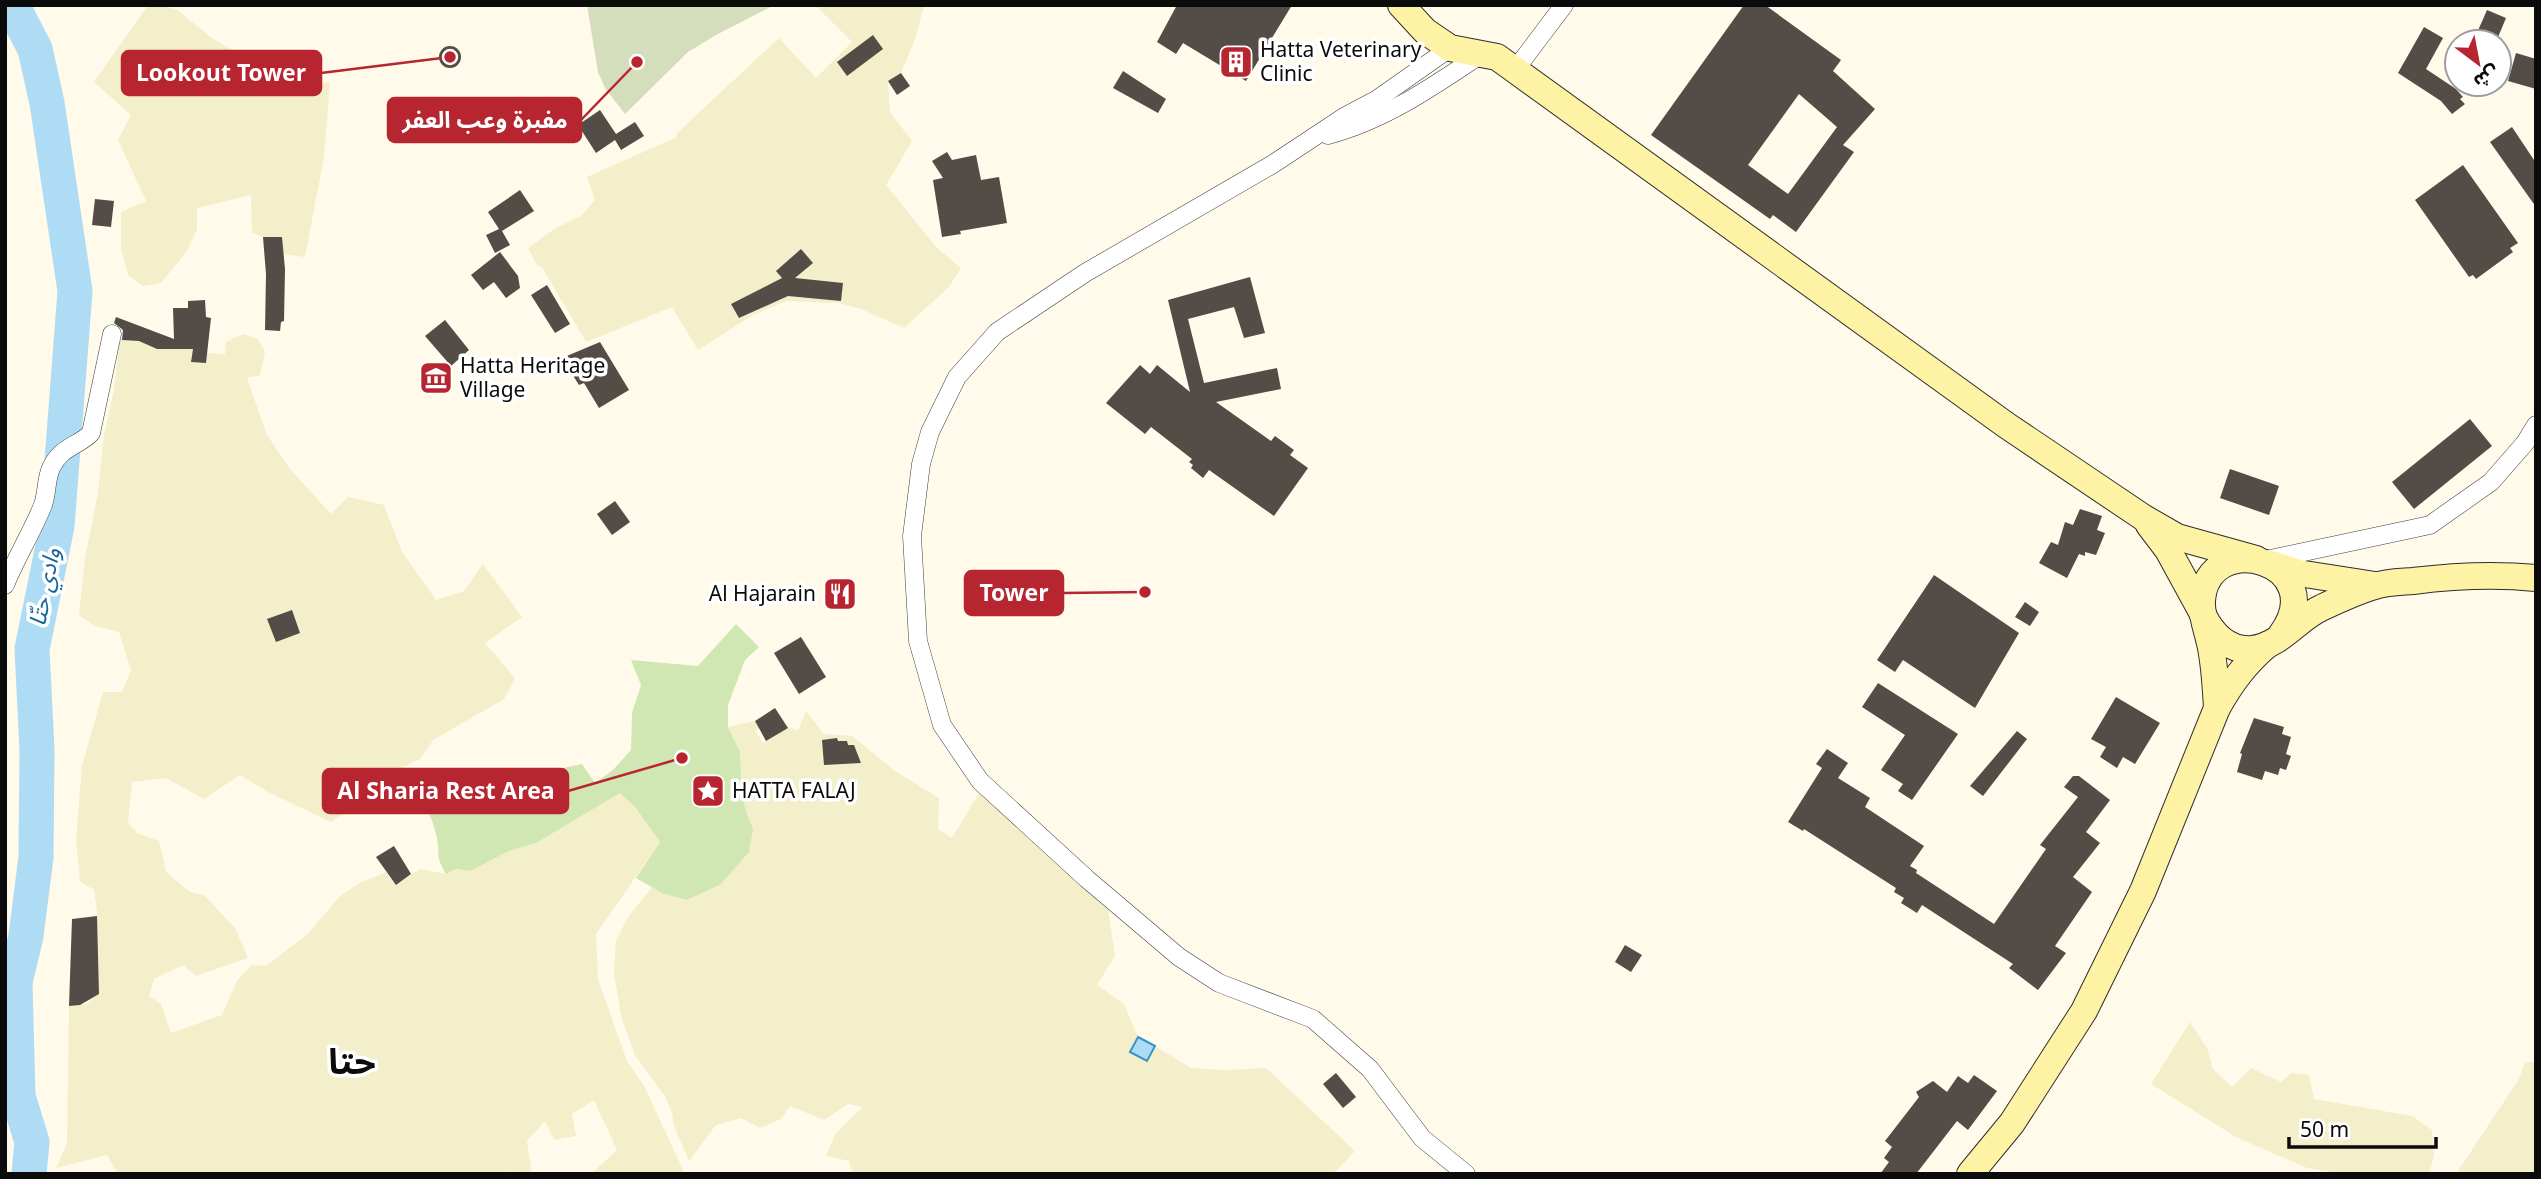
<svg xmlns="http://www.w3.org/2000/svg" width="2541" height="1179" viewBox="0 0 2541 1179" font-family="Georgia,'Noto Sans Arabic',serif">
  <rect width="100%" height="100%" fill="#fffae9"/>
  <g fill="#f3efca">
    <path d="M148 5H161L177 10 212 38 280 78 330 83 324 157 305 257 283 254 282 237H263L252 233 251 195 197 208V229L187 251 161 283 143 286 128 275 121 249V212L146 201 118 140 131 115 94 82Z"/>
    <path d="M815 5H926L923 9 915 39 901 73 888 81 890 112 912 141 886 185 936 247 961 268 949 287 904 328 859 308 838 303 786 301 753 315 698 350 672 307 586 342 542 267 537 265 528 248 554 229 581 216 595 200 587 177 677 137V133L779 38 816 78 852 42Z"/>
    <path d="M243 334 258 339 265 352 260 375 247 378 267 435 290 469 331 514 348 497 384 505 402 552 436 600 464 591 483 564 522 617 485 643 515 678 504 699 433 740 420 759 395 771 378 792 331 822 268 792 240 775 204 799 166 778 132 782 128 823 137 833 159 841 166 872 190 892 204 895 235 928 248 958 196 976 183 965 154 979 149 996 161 1004 171 1033 222 1015 238 979 252 965 266 966 308 934 340 896 360 883 386 872 396 885 420 869 446 874 456 869 470 871 509 851 536 843 621 792 635 807 660 842 596 934 598 980 627 1061 644 1086 685 1174H591L617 1150 594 1100 572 1114 576 1136 554 1140 545 1121 527 1141 532 1174H510L508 1171 499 1174H118L107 1155 56 1168 67 1143 69 1006 85 1005 99 994 97 911 94 890 80 881 76 840 82 766 103 692H122L131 670 119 632 95 626 79 615 85 559 98 492 104 436 114 390 120 340 139 341 157 349H193L191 362 206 363 207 353 225 354 226 342Z"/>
    <path d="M806 711 824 734 852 736 895 771 939 798 938 829 952 838 979 793 1108 910 1115 956 1097 985 1124 1004 1138 1037 1130 1053 1147 1061 1155 1046 1191 1068 1225 1070 1266 1068 1355 1151 1333 1174H853L849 1161 826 1156 836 1133 863 1107 848 1104 824 1120 790 1106 781 1119 760 1128 741 1118 716 1125 689 1161 674 1126 672 1113 666 1098 635 1055 622 1020 614 974 616 941 628 917 652 887 662 893 753 829 745 808 741 778 740 752 728 727 755 721 759 728 756 731 763 743 787 728 798 730Z"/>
    <path d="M2190 1022 2207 1048 2213 1069 2232 1087 2251 1068 2281 1082 2291 1073 2309 1075 2314 1099 2412 1116 2432 1130 2434 1155 2429 1174H2347L2307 1168 2236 1137 2151 1084Z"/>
    <path d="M2525 1062H2536V1174H2456L2519 1079Z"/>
  </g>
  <path fill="#d0e7b4" d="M736 624 759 647 745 660 728 705V727L740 752 741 778 745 808 753 829 749 852 721 884 687 900 662 893 636 878 660 842 635 807 620 793 536 843 509 851 470 871 456 869 446 874C435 855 440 856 437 838 432 816 424 800 409 784L415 780 433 798 461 806 509 809 566 789 563 768 582 764 595 783 613 770 631 750 632 713 641 685 631 660 698 666Z"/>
  <path fill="#d4debc" d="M587 5H774L716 35 688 52 625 114 605 88 598 72Z"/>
  <path fill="#aedcf5" stroke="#3793ca" stroke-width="2" d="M1138 1037 1155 1046 1147 1061 1130 1052Z"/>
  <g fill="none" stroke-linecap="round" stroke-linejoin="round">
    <path stroke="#aedcf5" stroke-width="35" d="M12 5 35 49 47 103 75 291 57 526 32 649 37 750 36 857 26 936 15 982 18 1096 32 1142 29 1174"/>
  </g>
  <g fill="#534c47" fill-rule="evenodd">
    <path d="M1177 5H1292L1246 81 1183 43 1176 54 1157 42Z"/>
    <path d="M1744 5H1765L1841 60 1833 71 1875 109 1843 145 1854 152 1796 232 1773 215 1770 219 1651 135ZM1799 94 1837 127 1788 194 1748 165Z"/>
    <path d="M2487 10 2506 18 2496 42H2473Z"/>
    <path d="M2424 27 2443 38 2426 69 2456 89 2463 97 2460 99 2465 104 2452 114 2441 101 2398 73Z"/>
    <path d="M873 35 883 49 847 76 837 62Z"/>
    <circle cx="450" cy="57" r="11"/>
    <path d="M2516 53 2536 59V89L2508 81Z"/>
    <path d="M1123 71 1166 99 1158 113 1113 88Z"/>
    <path d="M901 73 910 86 897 95 888 81Z"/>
    <path d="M600 110 616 134 635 122 644 136 621 150 615 140 596 153 578 125Z"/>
    <path d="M2512 127 2536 163V207L2490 142Z"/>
    <path d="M947 152 952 160 976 155 981 180 999 177 1007 223 960 231 961 234 942 237 933 180 943 178 932 161Z"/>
    <path d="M2463 165 2518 243 2510 248 2513 252 2476 279 2473 275 2469 277 2415 200Z"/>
    <path d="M520 190 534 211 502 231 510 245 495 253 486 235 499 229 488 212Z"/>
    <path d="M95 199 114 201 111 227 92 225Z"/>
    <path d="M263 237H282L285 269 284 321 281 322 280 331 265 330 266 274Z"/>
    <path d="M801 249 813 263 795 278 843 283 841 301 788 296 739 318 731 304 782 278 776 271Z"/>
    <path d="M500 252 518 276 520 288 506 298 494 282 483 290 471 275Z"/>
    <path d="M1250 277 1265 333 1244 338 1234 307 1188 319 1204 383 1277 368 1281 389 1216 402 1271 441 1275 436 1294 450 1290 455 1308 468 1274 516 1209 470 1203 478 1191 468 1193 465 1189 462 1192 459 1151 427 1145 434 1106 403 1140 365 1150 374 1157 365 1190 392 1168 300Z"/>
    <path d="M547 285 570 324 555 333 531 295Z"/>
    <path d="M205 300 206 317 211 318 206 363 191 362 193 349H157L139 341 122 340 123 330 114 323 116 317 174 339 173 308H188V301Z"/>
    <path d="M445 320 469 350 451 366 425 336Z"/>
    <path d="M600 342 629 390 599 408 584 383 579 385 562 358Z"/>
    <path d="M2470 419 2492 446 2414 509 2392 482Z"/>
    <path d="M2230 469 2279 486 2269 515 2220 498Z"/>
    <path d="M615 501 630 522 612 535 597 514Z"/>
    <path d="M2080 509 2102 516 2097 530 2105 533 2096 555 2085 552V556L2079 554 2067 578 2039 563 2051 542 2058 545 2065 522 2073 525Z"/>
    <path d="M1934 575 2019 633 1975 708 1903 660 1895 672 1877 660Z"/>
    <path d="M2025 602 2039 612 2030 626 2015 617Z"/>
    <path d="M292 610 300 633 276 642 267 619Z"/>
    <path d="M801 637 826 677 799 694 774 653Z"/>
    <path d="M1878 683 1958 734 1912 800 1898 791 1903 784 1881 770 1905 735 1862 707Z"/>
    <path d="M2116 697 2160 723 2135 764 2123 757 2117 768 2100 757 2106 747 2091 739Z"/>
    <path d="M775 708 788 728 766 741 755 721Z"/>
    <path d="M2254 718 2284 727 2282 734 2291 737 2286 754 2291 756 2286 770 2280 768 2278 775 2265 771 2262 780 2237 772 2242 754 2240 753Z"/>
    <path d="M2017 731 2027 739 1983 796 1970 786Z"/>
    <path d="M837 738 838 741H847L848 745H854L861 763 824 765 822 740Z"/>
    <path d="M1827 749 1848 763 1838 778 1870 798 1865 807 1924 846 1910 866 1917 870 1916 873 1994 924 2046 849 2040 845 2078 797 2064 787 2073 776H2079L2110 800 2086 832 2100 843 2073 877 2092 892 2055 946 2066 953 2038 990 2009 968 2013 964 1922 905 1917 913 1901 903 1904 898 1894 892 1896 888 1804 829 1803 831 1788 822 1822 768 1816 764Z"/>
    <path d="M394 846 411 874 396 885 376 857Z"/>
    <path d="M97 916 99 994 80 1005 69 1006 72 919Z"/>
    <path d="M1625 945 1642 955 1631 972 1615 962Z"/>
    <path d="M1336 1073 1356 1097 1343 1108 1323 1084Z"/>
    <path d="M1974 1075 1997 1091 1968 1130 1957 1121 1916 1174H1880L1889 1162 1884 1158 1892 1147 1885 1141 1919 1097 1916 1092 1933 1081 1947 1092 1958 1076 1968 1083Z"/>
  </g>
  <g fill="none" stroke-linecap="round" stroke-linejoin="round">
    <defs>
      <g id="street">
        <path d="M1450 48 1376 100 1344 117 1273 164 1085 273 997 332 957 377 930 432 921 464 912 536 918 641 942 725 980 781 1087 879 1179 957 1219 983 1313 1019 1370 1069 1422 1138 1466 1174"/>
        <path d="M1515 70 1564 5"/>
        <path d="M1328 135C1385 120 1434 86 1483 53"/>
        <path d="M2266 560 2430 525 2491 482 2525 443 2536 425"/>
        <path d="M5 585C16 558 32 532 43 505 47 494 46 479 51 468 61 446 79 446 91 433L112 334"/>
      </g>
      <g id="secondary">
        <path d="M1401 5 1425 31 1450 48 1497 57 1515 70 2006 425 2144 518 2177 537 2256 559"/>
        <path d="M2149 525 2168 550 2203 614"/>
        <path d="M2272 564 2298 573 2375 585"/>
        <path d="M2203 615C2213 635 2228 651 2252 649 2280 646 2297 619 2321 608 2338 600 2357 591 2375 586 2387 582 2401 582 2413 581 2453 576 2495 574 2536 578"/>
        <path d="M2217 708C2216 690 2215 672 2212 654 2210 636 2201 619 2202 601 2207 526 2334 562 2281 635"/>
        <path d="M1970 1174 2012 1123 2084 1011 2143 891 2217 708C2231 683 2245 664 2267 645"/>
      </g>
    </defs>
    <use href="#street" stroke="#3e3e3e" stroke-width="19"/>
    <use href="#secondary" stroke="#2d2d2d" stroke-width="28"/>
    <use href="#street" stroke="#fff" stroke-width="18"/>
    <use href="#secondary" stroke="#fef2a4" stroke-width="26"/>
  </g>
  <defs>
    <symbol id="building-square" viewBox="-11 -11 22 22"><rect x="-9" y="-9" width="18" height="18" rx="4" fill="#b72630" stroke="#fff"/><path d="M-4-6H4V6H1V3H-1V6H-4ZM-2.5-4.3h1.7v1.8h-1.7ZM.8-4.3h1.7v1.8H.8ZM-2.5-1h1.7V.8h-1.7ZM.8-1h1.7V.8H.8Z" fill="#fff"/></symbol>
    <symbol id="museum-square" viewBox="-11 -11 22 22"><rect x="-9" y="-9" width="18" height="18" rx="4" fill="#b72630" stroke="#fff"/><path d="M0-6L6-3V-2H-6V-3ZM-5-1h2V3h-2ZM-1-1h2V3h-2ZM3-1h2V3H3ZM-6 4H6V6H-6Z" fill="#fff"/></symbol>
    <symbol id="restaurant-square" viewBox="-11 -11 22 22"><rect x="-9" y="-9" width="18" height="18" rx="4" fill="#b72630" stroke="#fff"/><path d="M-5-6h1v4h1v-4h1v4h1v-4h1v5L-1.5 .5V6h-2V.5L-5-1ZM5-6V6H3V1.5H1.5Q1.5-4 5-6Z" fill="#fff"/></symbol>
    <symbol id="sight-square" viewBox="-11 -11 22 22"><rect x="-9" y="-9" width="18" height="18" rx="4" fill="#b72630" stroke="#fff"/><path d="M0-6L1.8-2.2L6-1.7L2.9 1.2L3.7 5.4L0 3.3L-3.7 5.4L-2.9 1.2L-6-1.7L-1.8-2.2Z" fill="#fff"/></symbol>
  </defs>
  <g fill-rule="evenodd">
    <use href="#building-square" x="1217" y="43" width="38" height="38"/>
    <use href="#museum-square" x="417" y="359" width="38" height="38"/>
    <use href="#restaurant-square" x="821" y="575" width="38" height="38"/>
    <use href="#sight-square" x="689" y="772" width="38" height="38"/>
  </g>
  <g text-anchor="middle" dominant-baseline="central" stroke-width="7" stroke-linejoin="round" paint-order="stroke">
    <g font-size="21" fill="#0b0b0b" stroke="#fff" text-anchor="start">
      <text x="1260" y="50">Hatta Veterinary<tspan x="1260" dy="24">Clinic</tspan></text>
      <text x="460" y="366">Hatta Heritage<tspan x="460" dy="24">Village</tspan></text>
      <text x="816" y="594" text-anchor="end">Al Hajarain</text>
      <text x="732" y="791">HATTA FALAJ</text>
    </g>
    <g font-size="23" font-style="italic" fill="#176399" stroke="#fff">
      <text transform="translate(45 587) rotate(-79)">وادي حتّا</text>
    </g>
    <g font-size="35" font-weight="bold" fill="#0b0b0b" stroke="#fff">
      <text x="352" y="1063">حتا</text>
    </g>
  </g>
  <path fill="none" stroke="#b72630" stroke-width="2.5" d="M450 57L321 73M637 62L581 120M1145 592L1063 593M682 758L568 791"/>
  <g fill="#b72630" stroke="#fff" stroke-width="2.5">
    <circle cx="450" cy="57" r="7"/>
    <circle cx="637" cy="62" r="7"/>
    <circle cx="1145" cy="592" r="7"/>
    <circle cx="682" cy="758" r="7"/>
  </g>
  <g fill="#b72630" stroke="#b72630" stroke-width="2.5">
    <rect x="122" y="51" width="199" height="44" rx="7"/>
    <rect x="388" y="98" width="193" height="44" rx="7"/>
    <rect x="965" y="571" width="98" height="44" rx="7"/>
    <rect x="323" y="769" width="245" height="44" rx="7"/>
  </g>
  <g font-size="23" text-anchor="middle" font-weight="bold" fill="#fff">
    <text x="221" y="81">Lookout Tower</text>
    <text x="485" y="128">مفبرة وعب العفر</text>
    <text x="1014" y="601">Tower</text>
    <text x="446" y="799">Al Sharia Rest Area</text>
  </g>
  <rect width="2541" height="1179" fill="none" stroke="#0b0b0b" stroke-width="14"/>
  <g transform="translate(2478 63) rotate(148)"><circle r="33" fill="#ffffff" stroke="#9d9d9d" stroke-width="2"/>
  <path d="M0-5L12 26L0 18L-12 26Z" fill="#b72630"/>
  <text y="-10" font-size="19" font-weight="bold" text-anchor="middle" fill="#0b0b0b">ش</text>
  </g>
  <path d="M2289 1137v10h147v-10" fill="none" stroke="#0b0b0b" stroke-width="3.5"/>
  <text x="2300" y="1137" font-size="21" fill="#0b0b0b" stroke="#ffffff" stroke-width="5" paint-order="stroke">50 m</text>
</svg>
